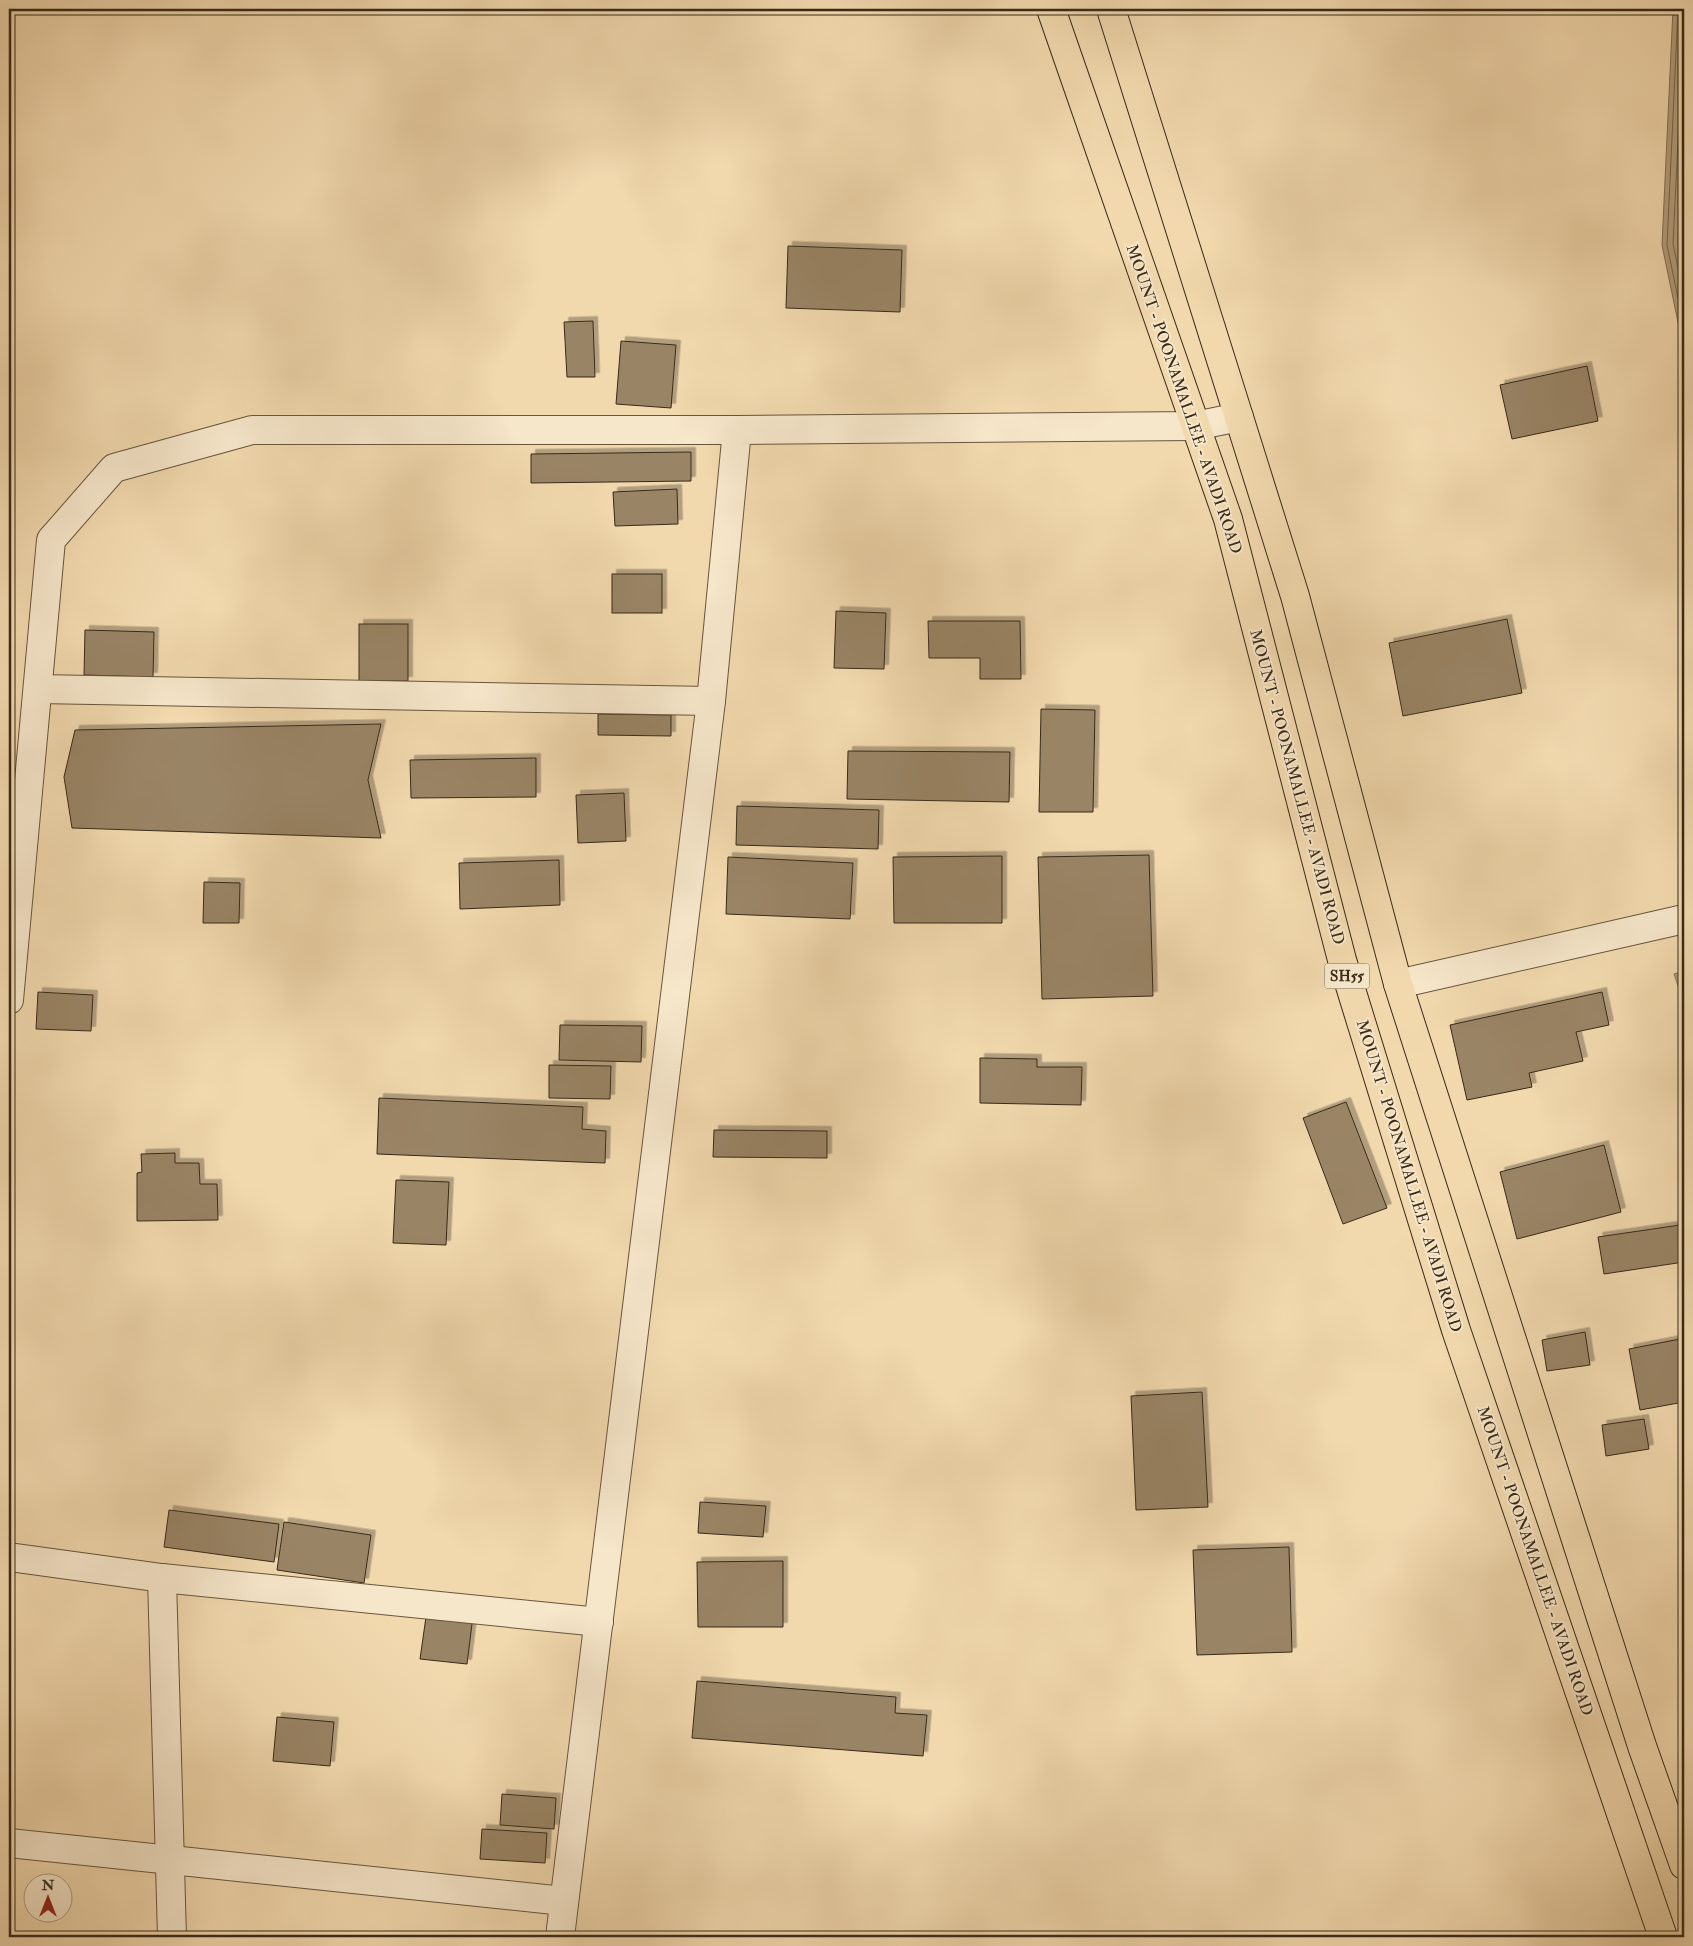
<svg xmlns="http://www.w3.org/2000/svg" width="1693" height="1946" viewBox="0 0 1693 1946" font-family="'IM FELL Double Pica',serif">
  <defs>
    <filter id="shadow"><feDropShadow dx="4.5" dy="-4.5" stdDeviation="0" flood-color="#0004"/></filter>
  </defs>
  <rect width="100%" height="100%" fill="#f1d8ad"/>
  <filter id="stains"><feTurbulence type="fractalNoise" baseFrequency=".004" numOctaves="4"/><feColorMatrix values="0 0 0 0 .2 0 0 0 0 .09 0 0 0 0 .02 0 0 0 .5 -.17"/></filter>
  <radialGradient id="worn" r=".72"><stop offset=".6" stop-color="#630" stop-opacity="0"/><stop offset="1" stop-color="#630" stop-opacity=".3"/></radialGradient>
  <g fill="#b29d7a" stroke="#826f53">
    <path d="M1673 9H1684V351L1662 245Z"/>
    <path d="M1684 971V1003L1674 974Z"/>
  </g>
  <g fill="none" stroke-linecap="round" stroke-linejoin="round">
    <g stroke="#766449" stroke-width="1">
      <path d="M1678 9 1667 245 1684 327"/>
      <path d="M1684 16 1673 244 1684 297"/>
      <path d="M1684 168 1681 243 1684 261"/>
    </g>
  </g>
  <g fill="#998465" stroke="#392a18" filter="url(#shadow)">
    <path d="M788 246 902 250 900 312 786 308Z"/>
    <path d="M593 321 595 377H567L564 322Z"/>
    <path d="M621 341 676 345 671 408 616 404Z"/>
    <path d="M1587 366 1598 421 1512 439 1500 385Z"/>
    <path d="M691 452V481L531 483V454Z"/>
    <path d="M677 489 678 524 615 526 613 492Z"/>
    <rect x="612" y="574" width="50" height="39"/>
    <path d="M836 611 886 613 884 669 834 668Z"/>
    <path d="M1507 619 1522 693 1403 716 1389 643Z"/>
    <path d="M928 621H1020L1021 679H980V658H929Z"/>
    <rect x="359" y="624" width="49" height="57"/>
    <path d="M85 630 154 632 153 677 84 675Z"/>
    <path d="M1041 709 1095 710 1093 812H1039Z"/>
    <path d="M598 714 671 715V736L598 735Z"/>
    <path d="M381 724 368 780 381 838 72 828 64 777 75 730Z"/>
    <path d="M848 751 1010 752 1009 802 847 799Z"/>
    <path d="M536 758V797L411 798 410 760Z"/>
    <path d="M624 793 626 841 578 843 576 795Z"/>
    <path d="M737 806 879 810 878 849 736 845Z"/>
    <path d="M1149 855 1153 996 1042 999 1038 857Z"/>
    <path d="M1002 856V923H894L893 857Z"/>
    <path d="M728 857 853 863 850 919 726 914Z"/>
    <path d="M559 860 560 905 460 909 459 863Z"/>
    <path d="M204 882 240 883 239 923H203Z"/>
    <path d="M38 992 93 995 91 1031 36 1029Z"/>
    <path d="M1602 992 1609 1025 1576 1032 1583 1061 1529 1073 1532 1087 1467 1100 1450 1025Z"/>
    <path d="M560 1025 642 1026 641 1062 559 1060Z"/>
    <path d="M980 1058 1037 1059V1067H1082L1081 1105 980 1103Z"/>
    <path d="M549 1065 611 1066 610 1099 549 1098Z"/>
    <path d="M379 1098 583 1107 582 1129 606 1131 605 1163 377 1154Z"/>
    <path d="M1346 1102 1387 1208 1343 1224 1303 1118Z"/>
    <path d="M714 1130 827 1131V1158L713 1157Z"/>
    <path d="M1604 1145 1621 1212 1517 1239 1500 1172Z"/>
    <path d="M175 1153V1163H199L200 1184H217L218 1220 137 1221V1173L142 1172 141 1154Z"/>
    <path d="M396 1180 449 1182 446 1245 393 1243Z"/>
    <path d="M1680 1225 1684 1262 1604 1274 1598 1237Z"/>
    <path d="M1585 1332 1590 1365 1547 1371 1542 1340Z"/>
    <path d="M1680 1339 1684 1363V1402L1640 1410 1629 1349Z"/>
    <path d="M1202 1392 1208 1507 1136 1510 1131 1396Z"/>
    <path d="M1644 1419 1649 1449 1606 1456 1602 1425Z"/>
    <path d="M700 1502 766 1506 763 1537 698 1533Z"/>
    <path d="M169 1510 279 1524 274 1562 164 1547Z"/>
    <path d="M284 1522 371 1535 364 1583 277 1570Z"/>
    <path d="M1289 1547 1292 1652 1197 1655 1193 1550Z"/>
    <path d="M783 1561V1627H698L697 1562Z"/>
    <path d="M427 1610 473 1616 467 1664 420 1659Z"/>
    <path d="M697 1681 896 1697 895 1713 927 1715 923 1756 692 1738Z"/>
    <path d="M277 1717 334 1722 330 1766 273 1761Z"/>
    <path d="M502 1794 556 1798 554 1829 500 1825Z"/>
    <path d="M482 1829 547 1833 545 1863 480 1859Z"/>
  </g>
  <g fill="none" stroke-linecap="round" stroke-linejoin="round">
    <defs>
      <g id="minor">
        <path d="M38 689 711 701"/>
        <path d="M1398 984 1684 919"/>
        <path d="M9 1000 51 540 114 468 252 430H737"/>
        <path d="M9 1557 162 1578 599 1622"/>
        <path d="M162 1578 172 1937"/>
        <path d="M9 1843 564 1901"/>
        <path d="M560 1937 711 701 737 430 1195 426 1239 417"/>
      </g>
      <g id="major">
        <path d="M1051 9 1228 519 1342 960 1456 1330 1663 1937"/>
        <path d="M1111 9 1295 596 1398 984 1642 1746 1684 1865"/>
      </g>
    </defs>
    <use href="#minor" stroke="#67563d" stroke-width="30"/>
    <use href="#major" stroke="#392a18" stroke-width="30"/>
    <use href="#minor" stroke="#f6e6ca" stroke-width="28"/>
    <use href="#major" stroke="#f1d8ad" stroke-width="28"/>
  </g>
  <g text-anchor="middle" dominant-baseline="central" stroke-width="4" stroke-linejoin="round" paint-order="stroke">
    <rect fill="#f6e6ca" stroke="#72624d" stroke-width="1" x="1324.5" y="963.5" width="45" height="25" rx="4"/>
    <g font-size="15" font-weight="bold" fill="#392a18">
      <text x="1347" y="976">SH55</text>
    </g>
    <g font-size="16" fill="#392a18" stroke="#f6e6ca">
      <text transform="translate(1184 399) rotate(71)">MOUNT - POONAMALLEE - AVADI ROAD</text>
      <text transform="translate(1297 787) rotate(75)">MOUNT - POONAMALLEE - AVADI ROAD</text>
      <text transform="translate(1409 1176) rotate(73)">MOUNT - POONAMALLEE - AVADI ROAD</text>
      <text transform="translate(1535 1561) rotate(71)">MOUNT - POONAMALLEE - AVADI ROAD</text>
    </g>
  </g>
  <rect width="1693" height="1946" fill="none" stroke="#f1d8ad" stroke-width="30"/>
  <rect x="10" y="10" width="1673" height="1926" fill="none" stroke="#392a18" stroke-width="2.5"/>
  <rect x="15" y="15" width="1663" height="1916" fill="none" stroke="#392a18"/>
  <g transform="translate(48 1898)"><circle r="24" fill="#f6e6ca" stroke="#aa9b83"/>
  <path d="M0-4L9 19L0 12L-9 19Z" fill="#8f2418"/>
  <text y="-8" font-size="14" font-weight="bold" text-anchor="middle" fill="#392a18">N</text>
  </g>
  <rect width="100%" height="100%" filter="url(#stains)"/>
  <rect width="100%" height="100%" fill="url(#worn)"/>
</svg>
